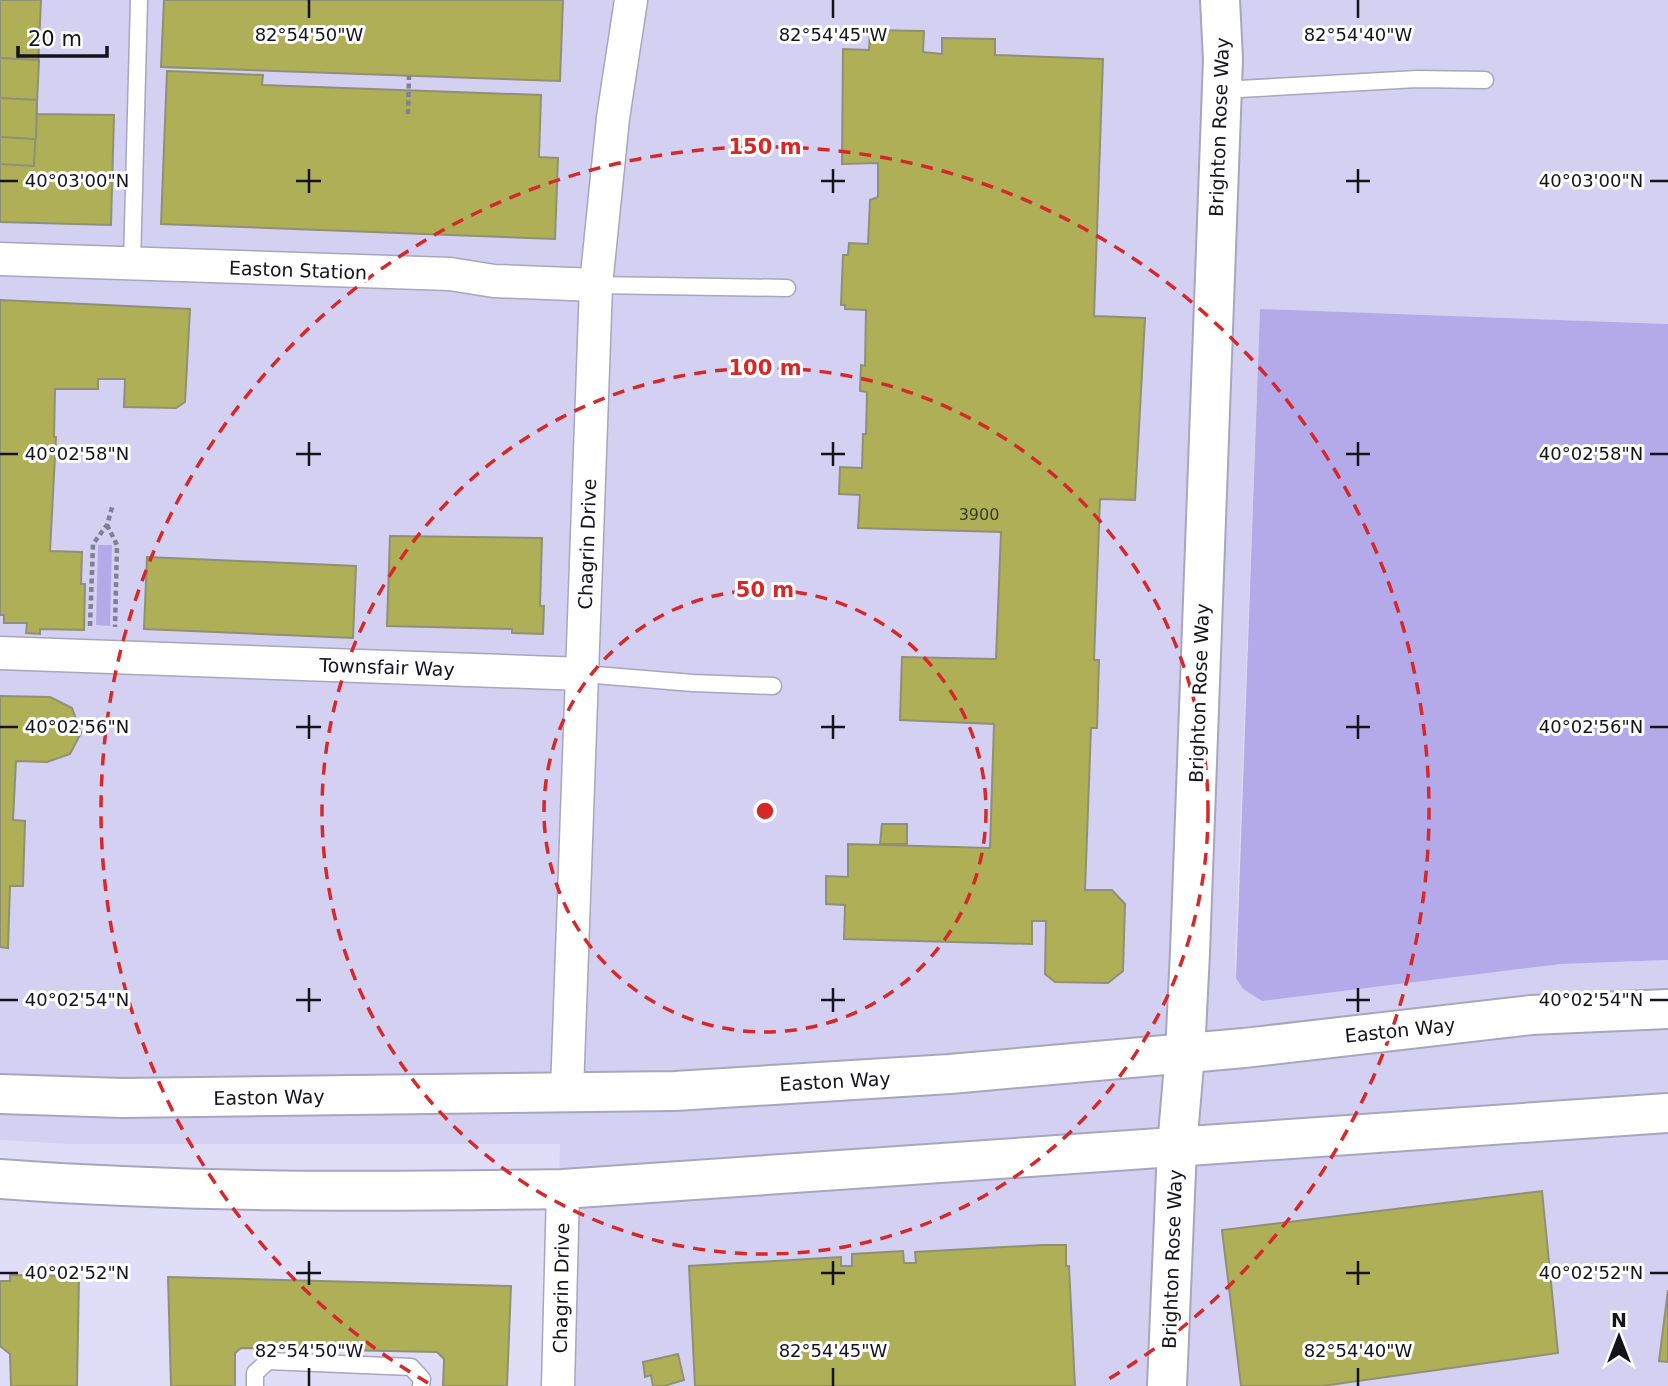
<svg xmlns="http://www.w3.org/2000/svg" width="1668" height="1386" viewBox="0 0 1668 1386" font-family="'DejaVu Sans',sans-serif">
  <rect width="100%" height="100%" fill="#e0ddf8"/>
  <path fill="#d4d0f2" d="M0 0H1668V324L1260 309 1235 962 1236 978 1243 989 1262 1001 1561 964 1668 960V1386H555L560 1144H69L0 1140Z"/>
  <g fill="#b4aaea">
    <path d="M1260 309 1668 324V960L1561 964 1262 1001 1243 989 1236 978Z"/>
    <path d="M98 545H112L110 626 96 625Z"/>
  </g>
  <g fill="#afaf57" stroke="#8f9076" stroke-width="2">
    <path d="M0 0H41L36 114 114 115 111 225 0 222Z"/>
    <path d="M164 0H563L560 81 161 67Z"/>
    <path d="M870 30 924 31 923 52 942 54V38L995 39V55L1103 59 1094 316 1145 318 1135 500 1100 499 1094 660H1099L1097 728H1091L1085 890H1112L1125 904 1123 971 1108 983 1055 982 1045 974 1046 921H1032V944L844 939 845 905 826 904V876L848 877V844L990 848 994 724 900 720 902 657 996 659 1001 532 858 528 860 495 839 494 840 467 862 468 863 434H866L867 392 860 391 861 365 865 366 866 310 845 309V305H841L843 255H848L849 243 868 244 870 200 878 197V163L842 164 843 49 869 50Z"/>
    <path d="M0 58 39 60 34 166 0 164Z"/>
    <path d="M167 71 263 75 262 85 541 95 539 157 558 158 555 239 161 224Z"/>
    <path d="M0 98 37 100 36 139 0 137Z"/>
    <path d="M0 300 190 309 185 402 176 408 124 407 125 379H98V389H55L54 437H56L50 551 82 552 81 584H85L84 630 40 629V634L26 633 27 623H4V615H0Z"/>
    <path d="M390 536 542 538 540 606H544L543 634 512 633V629L387 626Z"/>
    <path d="M147 557 356 566 353 638 144 629Z"/>
    <path d="M0 696 50 697 72 708 81 733 70 754 47 762 16 761 13 820 25 821 24 853 23 886H10L8 948 0 947Z"/>
    <path d="M882 824H907V844H880Z"/>
    <path d="M1542 1191 1558 1353 1322 1386H1241L1222 1230Z"/>
    <path d="M1043 1245H1066V1266H1069L1075 1386H695L689 1266 841 1257V1266H852V1254L903 1251 904 1263H916L915 1252Z"/>
    <path d="M10 1275 79 1276 77 1386H11L10 1354 0 1346V1281H10Z"/>
    <path d="M168 1277 511 1286 507 1386H443L444 1359 437 1352 241 1348 235 1353V1386H171Z"/>
    <path d="M1668 1290V1362L1659 1361Z"/>
    <path d="M678 1354 684 1380 664 1386H653L651 1375 645 1377 643 1362Z"/>
  </g>
  <g fill="none" stroke-linecap="round" stroke-linejoin="round">
    <defs>
      <g id="lane">
        <path d="M1221 90 1417 79 1485 80"/>
        <path d="M132 264 139 0"/>
        <path d="M596 285 787 288"/>
        <path d="M583 674 693 683 773 686"/>
        <path d="M255 1386V1373L268 1361 411 1367 422 1379 421 1386"/>
      </g>
      <g id="street">
        <path d="M0 259 450 274 494 281 596 285"/>
        <path d="M0 653 583 674"/>
        <path d="M567 1091 596 285 613 118 631 0"/>
        <path d="M558 1386 563 1189"/>
      </g>
      <g id="secondary">
        <path d="M0 1094 122 1098 675 1091 950 1074 1244 1048 1531 1015 1668 1009"/>
        <path d="M0 1179C187 1193 376 1192 563 1189L1668 1113"/>
        <path d="M1167 1386 1177 1147 1185 1053 1190 952 1223 59 1220 0"/>
      </g>
    </defs>
    <use href="#lane" stroke="#a8a5be" stroke-width="19"/>
    <use href="#street" stroke="#a8a5be" stroke-width="35"/>
    <use href="#secondary" stroke="#a8a5be" stroke-width="42"/>
    <g stroke="#817f92" stroke-width="4.5" stroke-dasharray="5 3.5" stroke-linecap="butt">
      <path d="M408 114 409 76"/>
      <path d="M107 525 117 545 115 627"/>
      <path d="M90 626 93 544 107 525 113 504"/>
    </g>
    <use href="#lane" stroke="#fff" stroke-width="16"/>
    <use href="#street" stroke="#fff" stroke-width="32"/>
    <use href="#secondary" stroke="#fff" stroke-width="38"/>
  </g>
  <path fill="none" stroke="#14131c" stroke-width="2.5" d="M309 0V18M833 0V18M1358 0V18M309 169V193M833 169V193M1358 169V193M0 181H18M296 181H321M821 181H845M1346 181H1370M1650 181H1668M309 442V466M833 442V466M1358 442V466M0 454H18M296 454H321M821 454H845M1346 454H1370M1650 454H1668M309 715V739M833 715V739M1358 715V739M0 727H18M296 727H321M821 727H845M1346 727H1370M1650 727H1668M309 988V1012M833 988V1012M1358 988V1012M0 1000H18M296 1000H321M821 1000H845M1346 1000H1370M1650 1000H1668M309 1261V1285M833 1261V1285M1358 1261V1285M0 1273H18M296 1273H321M821 1273H845M1346 1273H1370M1650 1273H1668M309 1368V1386M833 1368V1386M1358 1368V1386"/>
  <g fill="none" stroke="#d62828" stroke-width="3.5" stroke-dasharray="12 9">
    <circle cx="765" cy="811" r="221"/>
    <circle cx="765" cy="811" r="443"/>
    <path d="M428 1383A664 664 0 1 1 1102 1383"/>
  </g>
  <g text-anchor="middle" dominant-baseline="central" stroke-width="6" stroke-linejoin="round" paint-order="stroke">
    <g font-size="16" fill="#3b3a2b">
      <text x="979" y="514">3900</text>
    </g>
    <g font-size="19" fill="#14131c" stroke="#fff">
      <text transform="translate(1219 127) rotate(-88)">Brighton Rose Way</text>
      <text transform="translate(298 270) rotate(2)">Easton Station</text>
      <text transform="translate(587 544) rotate(-88)">Chagrin Drive</text>
      <text transform="translate(387 667) rotate(2)">Townsfair Way</text>
      <text transform="translate(1199 693) rotate(-88)">Brighton Rose Way</text>
      <text transform="translate(1400 1030) rotate(-6)">Easton Way</text>
      <text transform="translate(835 1081) rotate(-3)">Easton Way</text>
      <text transform="translate(269 1097) rotate(-1)">Easton Way</text>
      <text transform="translate(1172 1259) rotate(-88)">Brighton Rose Way</text>
      <text transform="translate(561 1288) rotate(-89)">Chagrin Drive</text>
    </g>
  </g>
  <g font-size="18" text-anchor="middle" fill="#14131c" stroke="#fff" stroke-width="6" stroke-linejoin="round" paint-order="stroke">
    <text x="309" y="41">82°54'50"W</text>
    <text x="833" y="41">82°54'45"W</text>
    <text x="1358" y="41">82°54'40"W</text>
    <text x="77" y="187">40°03'00"N</text>
    <text x="1591" y="187">40°03'00"N</text>
    <text x="77" y="460">40°02'58"N</text>
    <text x="1591" y="460">40°02'58"N</text>
    <text x="77" y="733">40°02'56"N</text>
    <text x="1591" y="733">40°02'56"N</text>
    <text x="77" y="1006">40°02'54"N</text>
    <text x="1591" y="1006">40°02'54"N</text>
    <text x="77" y="1279">40°02'52"N</text>
    <text x="1591" y="1279">40°02'52"N</text>
    <text x="309" y="1357">82°54'50"W</text>
    <text x="833" y="1357">82°54'45"W</text>
    <text x="1358" y="1357">82°54'40"W</text>
  </g>
  <circle cx="765" cy="811" r="10" fill="#d62828" stroke="#fff" stroke-width="3.5"/>
  <g font-size="21" text-anchor="middle" font-weight="bold" fill="#d62828" stroke="#fff" stroke-width="6" stroke-linejoin="round" paint-order="stroke">
    <text x="765" y="154">150 m</text>
    <text x="765" y="375">100 m</text>
    <text x="765" y="597">50 m</text>
  </g>
  <g transform="translate(1619 1337)" stroke="#ffffff" stroke-width="5" paint-order="stroke">
  <path d="M0-5L12 26L0 18L-12 26Z" fill="#14131c"/>
  <text y="-10" font-size="19" font-weight="bold" text-anchor="middle" fill="#14131c">N</text>
  </g>
  <path d="M18 46v10h89v-10" fill="none" stroke="#14131c" stroke-width="3.5"/>
  <text x="28" y="46" font-size="21" fill="#14131c" stroke="#ffffff" stroke-width="5" paint-order="stroke">20 m</text>
</svg>
